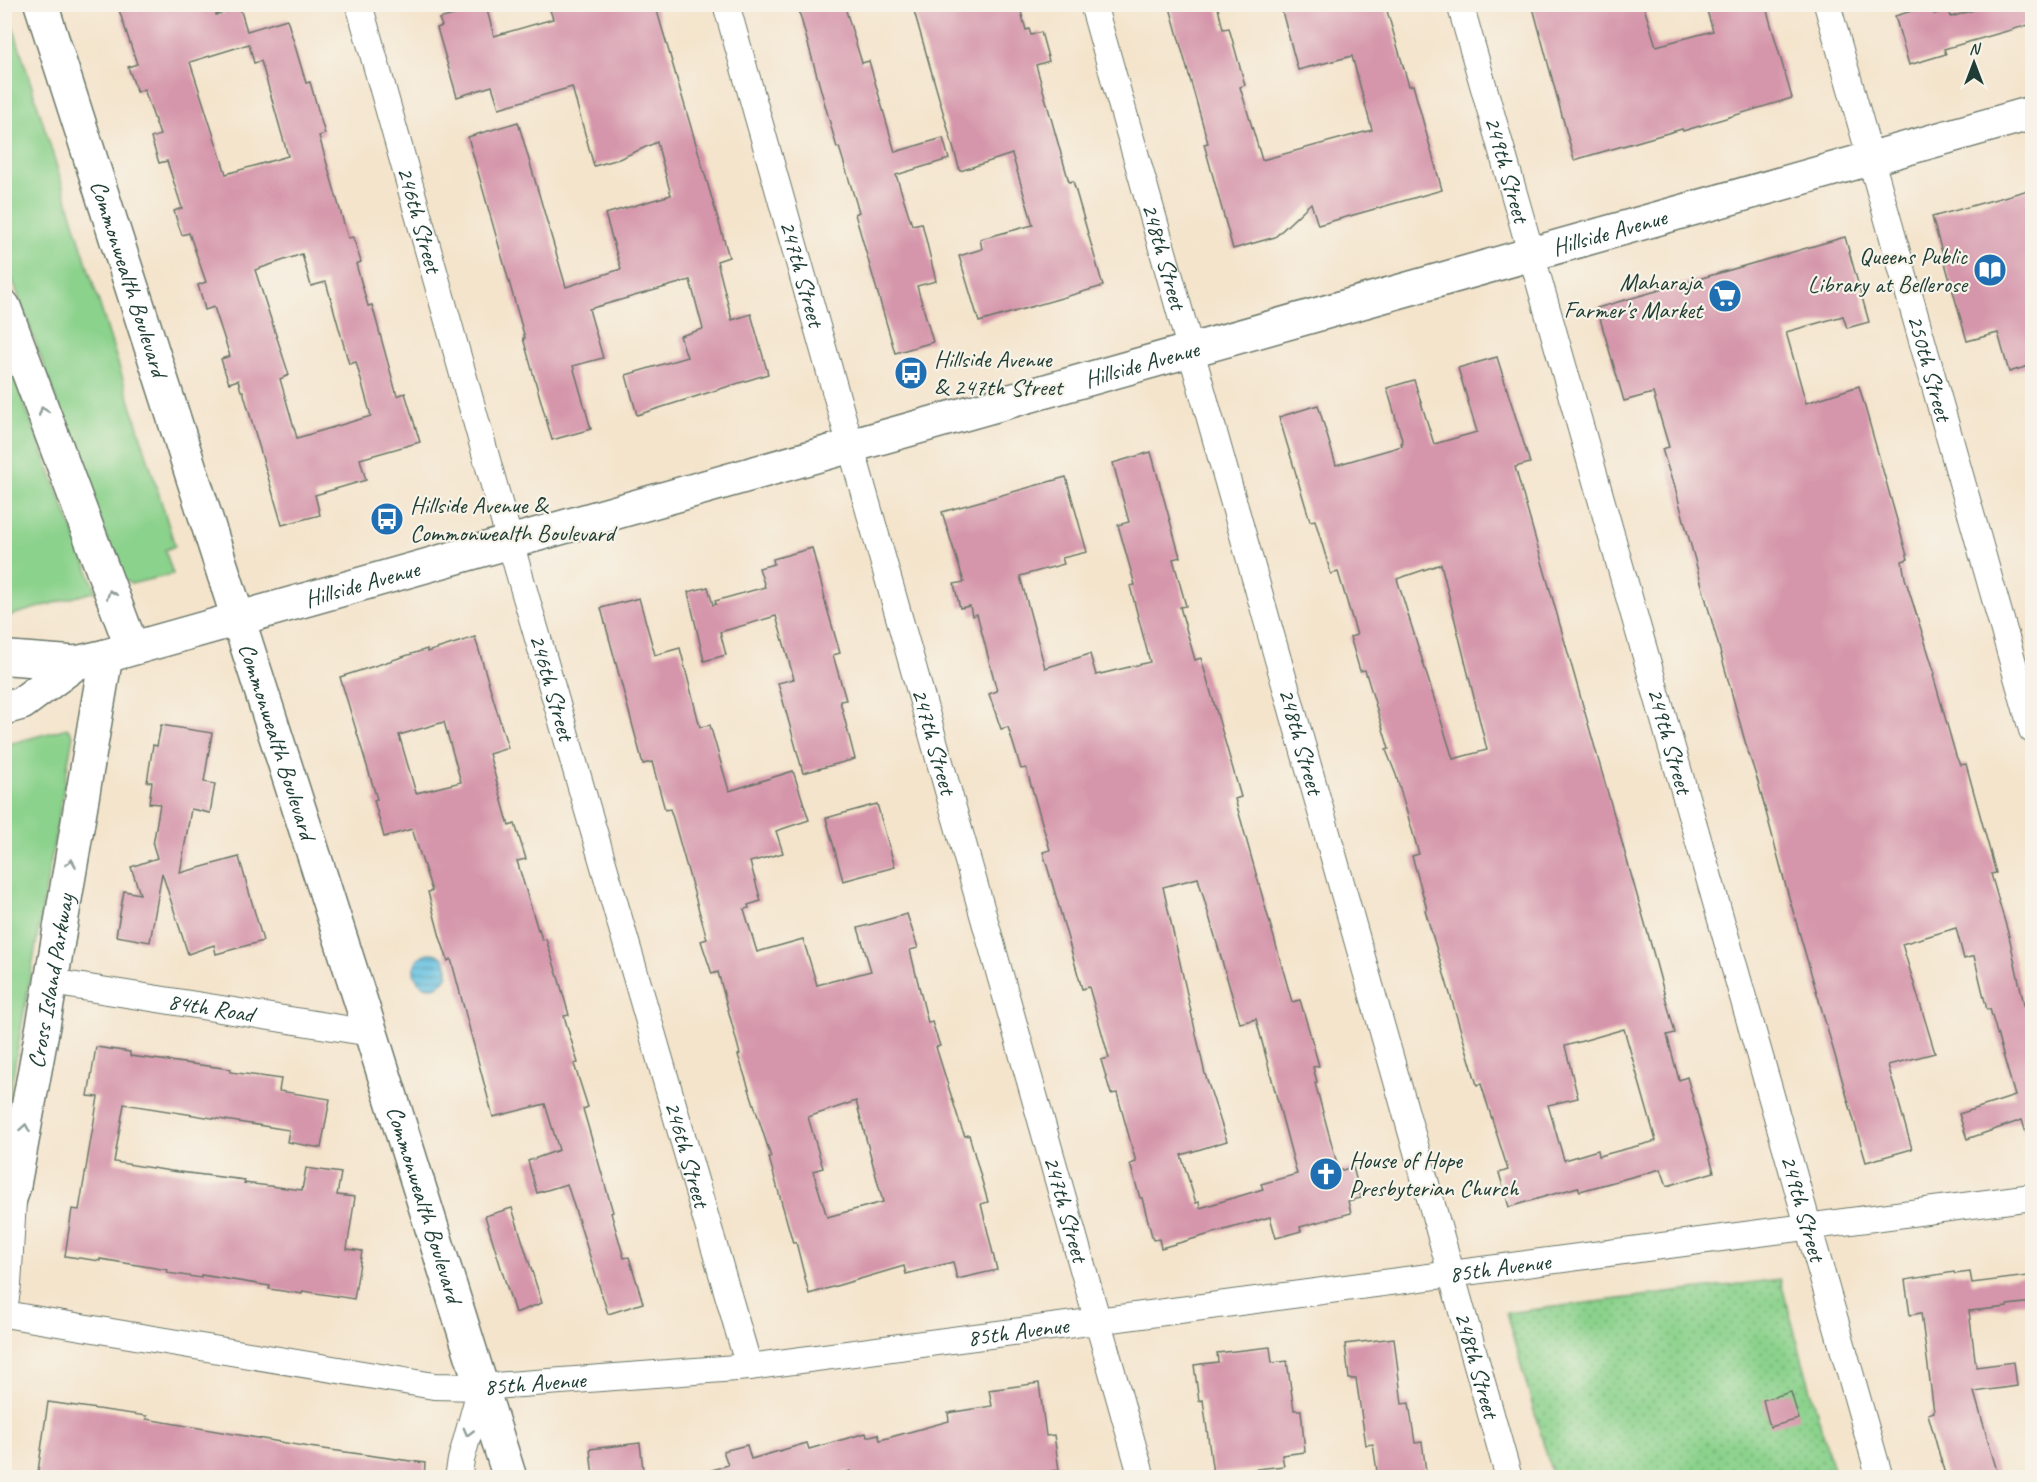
<svg xmlns="http://www.w3.org/2000/svg" width="2037" height="1482" viewBox="0 0 2037 1482" font-family="Caveat,sans-serif">
  <defs>
    <pattern id="park-dots" width="8" height="8" patternUnits="userSpaceOnUse" patternTransform="scale(1.5)"><rect width="8" height="8" fill="#8bd28c"/><path d="M2 2h.1M6 6h.1" fill="none" stroke="#71ac73" stroke-width="1.8" stroke-linecap="round"/></pattern>
    <pattern id="water-rules" width="6" height="5" patternUnits="userSpaceOnUse" patternTransform="scale(1.5)"><rect width="6" height="5" fill="#63c0e1"/><path d="M0 2.5h6" fill="none" stroke="#519db7"/></pattern>
  </defs>
  <rect width="100%" height="100%" fill="#f7f3e8"/>
  <filter id="ink" filterUnits="userSpaceOnUse"><feTurbulence type="fractalNoise" baseFrequency=".0167" numOctaves="2"/><feDisplacementMap in="SourceGraphic" scale="12" xChannelSelector="R" yChannelSelector="G"/><feConvolveMatrix kernelMatrix="1 2 1 2 8 2 1 2 1" color-interpolation-filters="sRGB"/></filter>
  <filter id="wash" filterUnits="userSpaceOnUse"><feTurbulence type="fractalNoise" baseFrequency=".008" numOctaves="4" result="noise"/><feDisplacementMap in="SourceGraphic" scale="24" xChannelSelector="R" yChannelSelector="G"/><feGaussianBlur stdDeviation="1.35" result="paint"/><feColorMatrix in="noise" values="0 0 0 0 0 0 0 0 0 0 0 0 0 0 0 0 0 1.4 0 .05"/><feComposite in="paint" operator="in"/></filter>
  <g filter="url(#wash)">
    <rect width="100%" height="100%" fill="#f4e4cc"/>
    <g fill="#8bd28c" stroke="#558860" stroke-width="1.5">
      <path d="M6 4 175 546 165 550 173 574 131 584 120 575 5 259 4 5Z"/>
      <path d="M4 351 96 591 5 617H4Z"/>
      <path d="M67 728 73 735 5 1120V745Z"/>
    </g>
    <path fill="url(#park-dots)" stroke="#558860" stroke-width="1.5" d="M1780 1279 1835 1477H1553L1506 1313Z"/>
    <circle fill="url(#water-rules)" stroke="#417e8a" stroke-width="1.5" cx="431" cy="970" r="17"/>
    <g id="blocks">
      <g fill="#d596ab" fill-rule="evenodd">
        <path d="M117 4H215L216 15 240 8 247 31 287 19 306 83 310 82 325 134 319 136 348 238 353 237 361 262 356 264 368 306 372 305 397 396 405 393 420 442 360 459 366 480 315 495 320 515 282 525 243 391H241L238 380 229 383 225 372 221 359 230 356 214 307 205 310 202 298 198 285 206 282 189 233 182 235 178 224 174 211 182 208 167 161 159 163 151 138 160 135 144 89 137 92 128 67 137 64ZM249 44 254 63 261 61 288 156 226 174 190 62ZM302 254 311 286 326 282 349 364 356 362 371 416 297 438 280 379 289 375 255 270Z"/>
        <path d="M548 4H655L729 257 717 261 732 320 751 314 768 374 637 415 626 375 687 357 680 336 703 329 690 280 589 309 603 358 573 366 591 429 552 440 523 338H525L468 137 518 122 566 287 621 269 605 214 671 195 657 142 619 159 594 166 572 87 499 108 492 86 457 97 437 28 442 26 439 19 486 6 494 36 553 19Z"/>
        <path d="M797 4H844L862 63 869 61 895 152 943 138 949 159 896 175 912 225 922 223 936 281 917 286 933 342 895 353 855 214 859 212 839 147 837 148Z"/>
        <path d="M912 4H1019L1026 30 1029 29 1031 35 1041 32 1049 61 1036 65 1069 182 1073 181 1103 286 979 322 959 256 982 249 980 239 1033 225 1012 154 960 171Z"/>
        <path d="M1169 4H1217L1223 29 1229 28 1245 85 1240 87 1262 160 1372 130 1352 56 1298 70 1280 4H1385L1409 86 1413 85 1442 190 1318 225 1311 203 1275 237 1233 249 1204 144 1208 143Z"/>
        <path d="M1532 4H1643L1656 46 1713 31 1705 4H1765L1792 98 1683 131 1682 129 1574 160Z"/>
        <path d="M1993 4H2032V24L1944 49 1946 54 1909 65 1895 16 1932 5 1934 14 1949 10 1951 17Z"/>
        <path d="M2032 189V365L2009 372 1998 333 1967 341 1932 217Z"/>
        <path d="M1845 237 1869 322 1847 328 1843 316 1786 332 1806 403 1859 386 1908 559 1902 561 1905 578 1935 674 1933 675 1956 756 1960 765 1966 764 1996 873 1991 874 2009 936 2027 1018 2032 1017V1132L2026 1133 2022 1120 1967 1139 1959 1114 2015 1096 1990 1009 1987 1010 1974 956 1964 959 1956 928 1902 944 1935 1053 1888 1065 1912 1149 1866 1162 1786 887 1758 782 1746 745 1674 484H1673L1662 449 1669 447 1653 393 1624 401 1597 308Z"/>
        <path d="M1497 357 1530 463 1515 467 1650 941 1675 1033 1667 1035 1679 1080 1687 1077 1714 1172 1667 1186 1661 1169 1580 1191 1578 1187 1509 1207 1499 1173 1508 1170 1481 1084 1477 1085 1430 927 1425 910 1427 909 1412 856 1419 854 1396 775 1386 750 1389 749 1365 670 1360 671 1350 637 1357 635 1338 572 1331 574 1315 520 1310 521 1279 417 1318 405 1336 465 1402 446 1401 443H1403L1387 388 1414 380 1434 444 1477 432 1458 368ZM1441 564 1487 750 1453 759 1397 579ZM1624 1029 1656 1141 1599 1156 1598 1150 1564 1160 1548 1105 1578 1098 1565 1046Z"/>
        <path d="M1151 452 1180 557 1173 559 1186 606 1180 607 1195 660 1201 658 1241 797 1235 799 1292 1002 1300 1000 1309 1030 1319 1066 1313 1067 1317 1082 1315 1083 1339 1171 1353 1167 1361 1198 1348 1201 1351 1213 1300 1227 1301 1231 1276 1238 1270 1217 1161 1248 1159 1239 1153 1240 1142 1198H1140L1130 1164 1136 1162 1117 1093 1111 1094 1101 1060 1109 1058 1089 987 1082 989 1057 900 1043 852 1050 850 1026 768 1021 769 1008 727 1001 729 989 694 997 691 977 614 972 616 970 606 960 608 954 584 964 582 942 512 1066 477 1087 552 1062 558 1064 564 1020 576 1045 668 1090 654 1096 675 1150 662 1130 586 1135 585 1118 525 1129 522 1113 463ZM1198 878 1240 1023 1256 1019 1297 1174 1261 1184 1263 1189 1200 1208 1199 1202 1196 1203 1181 1155 1227 1141 1205 1074 1163 887Z"/>
        <path d="M812 548 825 598H824L840 653 833 655 846 700 840 701 855 759 803 773 778 683 794 679 776 616 720 632 726 655 704 661 688 592 708 587 713 605 716 604 715 601 765 587 759 568 774 564 773 559Z"/>
        <path d="M639 598 655 655 680 648 700 727 710 725 729 791 793 771 809 820 776 831 783 853 750 862 761 901 748 905 749 908 744 909 757 952 803 939 817 985 871 971 858 928 907 914 918 948 910 950 928 1023 932 1022 940 1046 936 1047 961 1127 965 1136 969 1135 988 1202 981 1204 997 1270 957 1279 953 1262 906 1274 904 1266 809 1294 796 1242 793 1243 769 1158 771 1157 738 1055 740 1054 718 972 712 974 701 941 707 939 673 818 670 809 665 810 652 762 643 764 601 608ZM856 1101 883 1202 827 1217 813 1171 823 1168 808 1117Z"/>
        <path d="M475 637 508 748 489 754 509 826 515 824 526 859 517 861 538 930 539 929 542 940 546 939 559 980 569 1015 564 1016 578 1063 574 1064 588 1107 583 1109 613 1212 611 1213 624 1258 629 1257 643 1303 608 1314 567 1184 537 1193 528 1161 559 1150 545 1104 493 1117 451 959 448 961 440 937 428 892 432 891 412 829 384 837 374 800 377 799 340 677 427 649V652ZM444 722 461 782 416 793 399 735Z"/>
        <path d="M161 725 212 733 204 782 215 784 210 813 191 809 180 873 239 857 263 941 216 954 214 945 188 954 162 873 150 942 116 936 124 891 140 894 131 867 157 858 153 845 160 804 149 803 152 782H147L153 745 157 746Z"/>
        <path d="M877 804 895 867 843 881 826 818Z"/>
        <path d="M96 1047 130 1052V1056L231 1069 230 1072 281 1079 279 1091 330 1099 321 1148 287 1142 289 1130 124 1104 114 1162 171 1171 245 1180 244 1183 302 1190 306 1168 341 1173 337 1195 355 1197 347 1249 362 1251 354 1299 303 1291 302 1294 269 1289 270 1286 201 1275V1278L167 1273 168 1270 100 1259V1261L65 1256 72 1209 79 1210 98 1097 88 1096Z"/>
        <path d="M512 1208 542 1303 515 1313 485 1216Z"/>
        <path d="M1954 1272 1955 1274 1970 1272 1972 1283 2028 1276 2032 1302 2008 1305V1307L1969 1311 1976 1367 2014 1362 2017 1386 1974 1392 1999 1478H1946L1928 1414 1934 1412 1921 1313 1910 1315 1905 1280Z"/>
        <path d="M1394 1338 1402 1404 1409 1403 1415 1443 1422 1442 1427 1478H1378L1373 1444 1366 1445 1356 1379H1349L1345 1344Z"/>
        <path d="M1270 1347 1272 1363 1287 1361 1294 1410H1301L1305 1452 1282 1455 1284 1466 1213 1474 1203 1400 1199 1401 1194 1365 1218 1362 1217 1353Z"/>
        <path d="M1039 1383 1046 1436 1054 1435 1059 1470 1005 1478H852L850 1471 827 1478H710L709 1471 728 1465 723 1451 747 1445 751 1459 807 1443 809 1449 866 1433 867 1437 878 1434 880 1440 949 1421 948 1413 992 1406 989 1390Z"/>
        <path d="M1791 1392 1799 1419 1770 1427 1763 1400Z"/>
        <path d="M48 1402 147 1416 146 1419 309 1447 425 1463 424 1478H37Z"/>
        <path d="M640 1443 644 1478H593L590 1449Z"/>
      </g>
    </g>
  </g>
  <g filter="url(#ink)">
    <use href="#blocks" fill-opacity="0" stroke="#6a7769" stroke-width="1.5"/>
    <g fill="none" stroke-linecap="round" stroke-linejoin="round">
      <defs>
        <g id="street">
          <path id="s1" d="M359 4 510 542 749 1367"/>
          <path id="s2" d="M726 4 1142 1478"/>
          <path id="s3" d="M1093 4 1509 1478"/>
          <path id="s4" d="M1460 4 1880 1478"/>
          <path id="s5" d="M1827 4 2032 730"/>
          <path id="s6" d="M51 982 371 1033"/>
          <path d="M4 1309 8 1285 13 1201"/>
          <path id="s7" d="M4 1314 434 1386 481 1387 749 1367 2032 1197"/>
          <path d="M458 1478 461 1460 481 1387"/>
        </g>
        <g id="secondary">
          <path id="s8" d="M41 4 371 1033 510 1478"/>
          <path id="s9" d="M14 1185 51 982 106 656"/>
        </g>
        <g id="primary">
          <path id="s10" d="M4 659 10 658 76 663 106 656 2032 113"/>
          <path d="M4 708 22 703 76 663"/>
        </g>
        <g id="highway">
          <path d="M4 307 132 648"/>
          <path d="M4 1220 14 1185"/>
        </g>
      </defs>
      <use href="#street" stroke="#6a7769" stroke-width="28"/>
      <use href="#secondary" stroke="#6a7769" stroke-width="36"/>
      <use href="#primary" stroke="#6a7769" stroke-width="36"/>
      <use href="#highway" stroke="#6a7769" stroke-width="36"/>
      <use href="#street" stroke="#fff" stroke-width="26"/>
      <use href="#secondary" stroke="#fff" stroke-width="33"/>
      <use href="#primary" stroke="#fff" stroke-width="33"/>
      <use href="#highway" stroke="#fff" stroke-width="33"/>
    </g>
    <defs><path id="oneway-chevron" d="M-2-3.5L2.5 0L-2 3.5" fill="none" stroke-width="1.6" stroke-linecap="round" stroke-linejoin="round" transform="scale(1.5)"/></defs>
    <g stroke="#8f9e9a">
      <use href="#oneway-chevron" transform="translate(43 411) rotate(-110)"/>
      <use href="#oneway-chevron" transform="translate(111 594) rotate(-111)"/>
      <use href="#oneway-chevron" transform="translate(71 863) rotate(-81)"/>
      <use href="#oneway-chevron" transform="translate(25 1128) rotate(-80)"/>
      <use href="#oneway-chevron" transform="translate(468 1432) rotate(105)"/>
    </g>
  </g>
  <defs>
    <symbol id="library-disc" viewBox="-11 -11 22 22"><circle r="9.5" fill="#1f6fb2" stroke="#f7f3e8"/><path d="M-6-4Q-3-5.5-.7-3.5V5Q-3 3-6 4ZM6-4Q3-5.5 .7-3.5V5Q3 3 6 4Z" fill="#fff"/></symbol>
    <symbol id="supermarket-disc" viewBox="-11 -11 22 22"><circle r="9.5" fill="#1f6fb2" stroke="#f7f3e8"/><path d="M-6-5.5h2.5l.6 2H6L4.5 2H-2.5L-4.4-4H-6ZM-1.5 3.2a1.3 1.3 0 1 0 .1 0ZM3 3.2a1.3 1.3 0 1 0 .1 0Z" fill="#fff"/></symbol>
    <symbol id="bus-disc" viewBox="-11 -11 22 22"><circle r="9.5" fill="#1f6fb2" stroke="#f7f3e8"/><path d="M-5-6H5V4H4V6H2V4H-2V6H-4V4H-5ZM-3.5-4V0h7V-4ZM-3.5 1.2v1.5H-2V1.2ZM2 1.2v1.5H3.5V1.2Z" fill="#fff"/></symbol>
    <symbol id="church-disc" viewBox="-11 -11 22 22"><circle r="9.5" fill="#1f6fb2" stroke="#f7f3e8"/><path d="M-1.2-6h2.4v3.5h3.3v2.4h-3.3V6h-2.4V-.1h-3.3v-2.4h3.3Z" fill="#fff"/></symbol>
  </defs>
  <g fill-rule="evenodd">
    <use href="#library-disc" x="1971" y="251" width="38" height="38"/>
    <use href="#supermarket-disc" x="1706" y="277" width="38" height="38"/>
    <use href="#bus-disc" x="892" y="354" width="38" height="38"/>
    <use href="#bus-disc" x="368" y="500" width="38" height="38"/>
    <use href="#church-disc" x="1307" y="1155" width="38" height="38"/>
  </g>
  <g text-anchor="middle" dominant-baseline="central" stroke-width="4.5" stroke-linejoin="round" paint-order="stroke">
    <g font-size="24" fill="#1f3d34" stroke="#f7f3e8">
      <text stroke="none"><textPath href="#s4" startOffset="172">249th Street</textPath></text>
      <text stroke="none"><textPath href="#s1" startOffset="224">246th Street</textPath></text>
      <text stroke="none"><textPath href="#s10" startOffset="1665">Hillside Avenue</textPath></text>
      <text stroke="none"><textPath href="#s3" startOffset="262">248th Street</textPath></text>
      <text stroke="none"><textPath href="#s2" startOffset="280">247th Street</textPath></text>
      <text stroke="none"><textPath href="#s8" startOffset="288">Commonwealth Boulevard</textPath></text>
      <text stroke="none"><textPath href="#s10" startOffset="1179">Hillside Avenue</textPath></text>
      <text stroke="none"><textPath href="#s5" startOffset="378">250th Street</textPath></text>
      <text stroke="none"><textPath href="#s10" startOffset="369">Hillside Avenue</textPath></text>
      <text stroke="none"><textPath href="#s1" startOffset="710">246th Street</textPath></text>
      <text stroke="none"><textPath href="#s8" startOffset="774">Commonwealth Boulevard</textPath></text>
      <text stroke="none"><textPath href="#s2" startOffset="766">247th Street</textPath></text>
      <text stroke="none"><textPath href="#s3" startOffset="766">248th Street</textPath></text>
      <text stroke="none"><textPath href="#s4" startOffset="766">249th Street</textPath></text>
      <text stroke="none"><textPath href="#s9" startOffset="207">Cross Island Parkway</textPath></text>
      <text stroke="none"><textPath href="#s6" startOffset="162">84th Road</textPath></text>
      <text stroke="none"><textPath href="#s1" startOffset="1196">246th Street</textPath></text>
      <text stroke="none"><textPath href="#s8" startOffset="1260">Commonwealth Boulevard</textPath></text>
      <text stroke="none"><textPath href="#s4" startOffset="1252">249th Street</textPath></text>
      <text stroke="none"><textPath href="#s2" startOffset="1252">247th Street</textPath></text>
      <text stroke="none"><textPath href="#s7" startOffset="1509">85th Avenue</textPath></text>
      <text stroke="none"><textPath href="#s7" startOffset="1023">85th Avenue</textPath></text>
      <text stroke="none"><textPath href="#s3" startOffset="1414">248th Street</textPath></text>
      <text stroke="none"><textPath href="#s7" startOffset="537">85th Avenue</textPath></text>
    </g>
    <g font-size="24" fill="#1f3d34" stroke="#f7f3e8" text-anchor="start">
      <text x="1967" y="256" text-anchor="end">Queens Public<tspan x="1967" dy="28">Library at Bellerose</tspan></text>
      <text x="1702" y="282" text-anchor="end">Maharaja<tspan x="1702" dy="28">Farmer's Market</tspan></text>
      <text x="934" y="359">Hillside Avenue<tspan x="934" dy="28">&amp; 247th Street</tspan></text>
      <text x="410" y="505">Hillside Avenue &amp;<tspan x="410" dy="28">Commonwealth Boulevard</tspan></text>
      <text x="1349" y="1160">House of Hope<tspan x="1349" dy="28">Presbyterian Church</tspan></text>
    </g>
  </g>
  <rect width="2037" height="1482" fill="none" stroke="#f7f3e8" stroke-width="24"/>
  <g transform="translate(1974 63)" stroke="#f7f3e8" stroke-width="4.5" paint-order="stroke">
  <path d="M0-4.5L10 22L0 15L-10 22Z" fill="#1f3d34"/>
  <text y="-9" font-size="16" font-weight="bold" text-anchor="middle" fill="#1f3d34">N</text>
  </g>
</svg>
